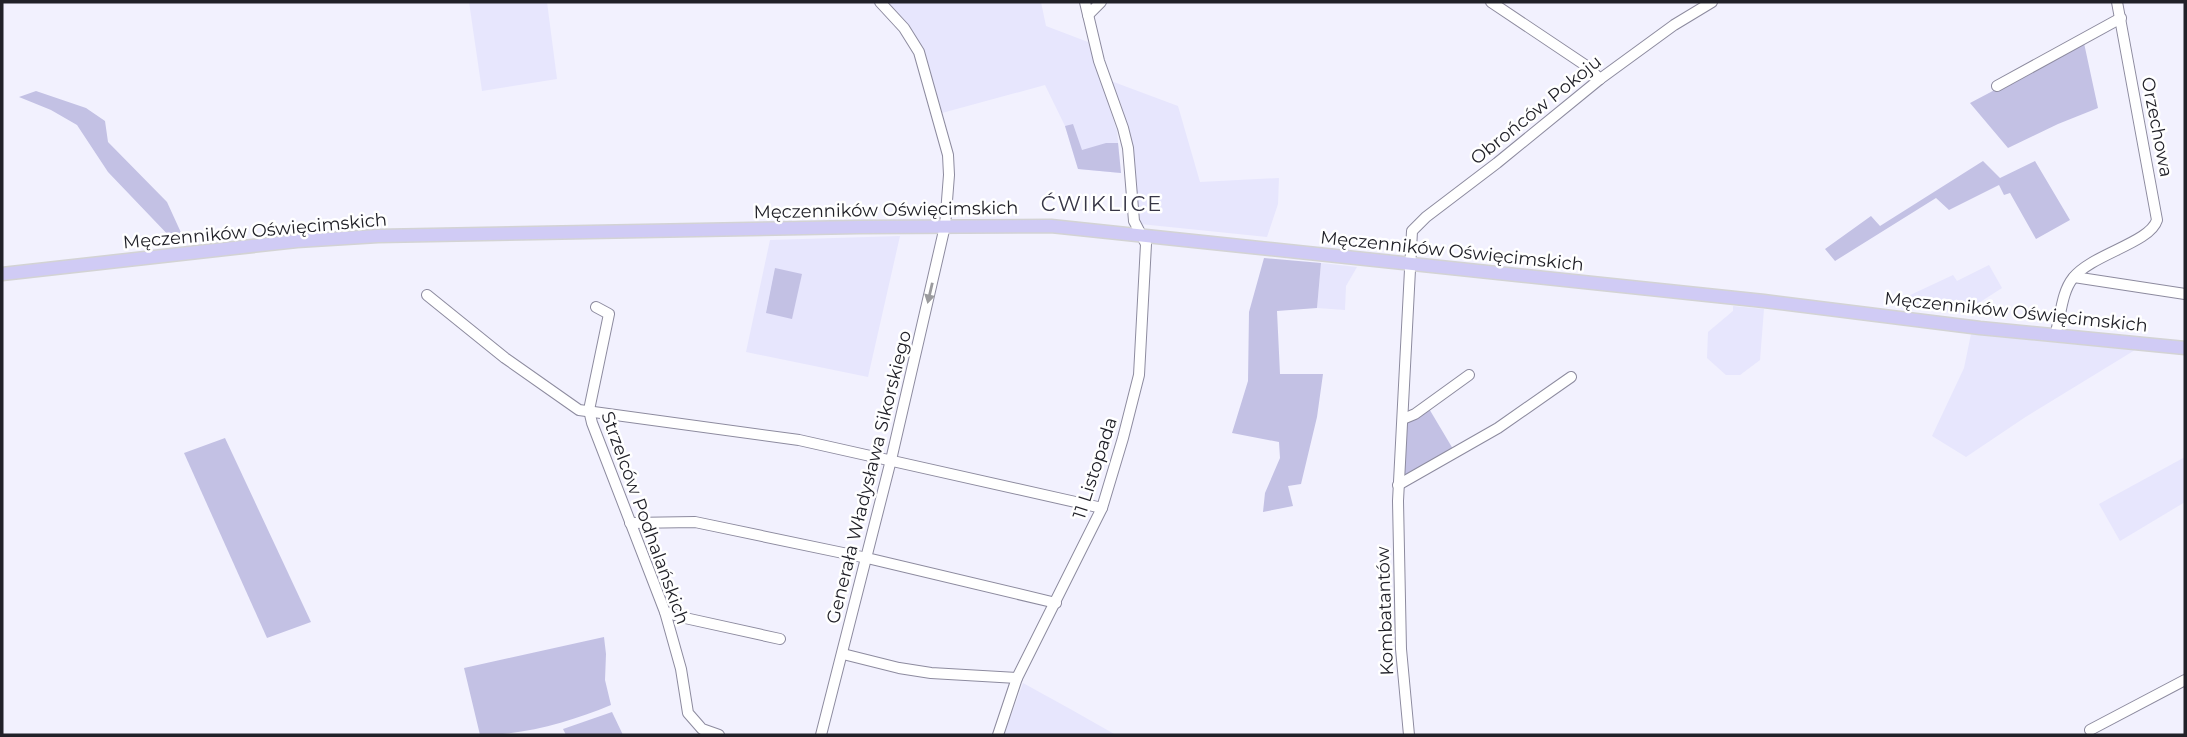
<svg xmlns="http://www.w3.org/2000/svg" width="2187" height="737" viewBox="0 0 2187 737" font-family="Montserrat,sans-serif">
  <rect width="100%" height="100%" fill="#f2f1fe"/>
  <g fill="#e7e6fd">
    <path d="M469 2H547L557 79 482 91Z"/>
    <path d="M888 2H1041L1046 26 1088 42 1117 131 1121 173 1078 169 1065 126 1045 85 942 113 925 51 908 24Z"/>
    <path d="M1111 81 1178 106 1200 182 1279 178 1278 204 1267 237 1140 224 1133 148 1121 104Z"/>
    <path d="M900 236 868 377 746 352 770 240Z"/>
    <path d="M1321 263 1357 267 1346 286 1345 310 1317 308Z"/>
    <path d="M1989 265 2002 288 1963 313 1898 307 1906 297 1953 275 1957 281Z"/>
    <path d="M1733 306 1764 309 1760 360 1740 375H1726L1707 358 1708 332 1733 311Z"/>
    <path d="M1971 334 2052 342 2135 350 2024 418 1966 457 1932 436 1964 368Z"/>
    <path d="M2185 457V502L2120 541 2099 504Z"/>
    <path d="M1023 683 1072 710 1116 735H1004Z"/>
  </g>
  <g fill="#c3c1e4">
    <path d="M2084 43 2098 108 2058 124 2008 148 1970 103Z"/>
    <path d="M36 91 86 108 105 121 108 142 167 202 183 237 173 240 108 172 77 125 51 110 19 97Z"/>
    <path d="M1073 124 1082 150 1106 143H1118L1121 173 1078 169 1065 126Z"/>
    <path d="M1983 161 2000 178 2035 161 2070 220 2036 239 2010 193 2004 195 1999 185 1949 210 1936 198 1835 261 1825 249 1871 216 1880 226Z"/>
    <path d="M1264 258 1321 263 1317 308 1277 311 1280 374H1323L1317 417 1301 484 1288 486 1293 506 1263 512 1265 493 1280 458 1279 442 1232 433 1248 381 1249 312Z"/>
    <path d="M775 268 802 274 792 319 766 313Z"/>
    <path d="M1428 407 1453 449 1402 479 1405 421Z"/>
    <path d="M225 438 311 622 267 638 184 453Z"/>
    <path d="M604 637 606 654 605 680 611 705C570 722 525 735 480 735L464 668Z"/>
    <path d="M612 712 623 735H566L563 729Z"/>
  </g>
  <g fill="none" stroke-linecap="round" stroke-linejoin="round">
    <defs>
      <g id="minor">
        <path d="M1491 2 1585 65 1600 79"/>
        <path d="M1088 15 1101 2"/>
        <path d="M1997 86 2121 18"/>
        <path d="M2074 277 2185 294"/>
        <path d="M427 295 505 358 579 410 799 440 1102 508"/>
        <path d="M596 307 609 314 589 410 592 423 665 612 681 669 688 713 702 729 719 735"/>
        <path d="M2055 335C2061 317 2061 293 2073 278 2092 254 2150 243 2157 220L2117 2"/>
        <path d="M1403 419 1415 414 1469 375"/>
        <path d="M1398 485 1498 428 1571 377"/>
        <path d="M630 523 695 522 867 558 1056 603"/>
        <path d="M665 612 685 618 780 639"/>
        <path d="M843 654 899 668 931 673 1017 678"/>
        <path d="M2090 730 2185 680"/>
        <path d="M821 735 891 460 945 226 949 175 948 155 919 52 904 28 880 2"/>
        <path d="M998 735 1017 678 1102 508 1123 438 1139 375 1146 244 1134 221 1128 148 1123 128 1099 61 1085 2"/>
        <path d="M1409 735 1401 649 1398 501 1412 231 1426 217 1497 163 1600 79 1674 25 1712 2"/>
      </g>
      <path id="major" d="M2 274 297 241 378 236 859 227 1051 226 1764 301 1980 328 2185 348"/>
    </defs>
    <use href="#minor" stroke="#8d8b9f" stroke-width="12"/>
    <use href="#major" stroke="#d3d3d4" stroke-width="15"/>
    <use href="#minor" stroke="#fff" stroke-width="10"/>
    <use href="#major" stroke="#d0cbf5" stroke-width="12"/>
  </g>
  <defs><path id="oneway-solid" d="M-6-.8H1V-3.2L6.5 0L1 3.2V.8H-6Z" transform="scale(1.75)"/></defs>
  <use fill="#9b9b9e" href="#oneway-solid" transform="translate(930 293) rotate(103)"/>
  <g text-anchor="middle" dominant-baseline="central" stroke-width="5" stroke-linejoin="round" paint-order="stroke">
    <g font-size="18" fill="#212128" stroke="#fff">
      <text transform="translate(1536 110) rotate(-39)">Obrońców Pokoju</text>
      <text transform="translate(2157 127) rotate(79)">Orzechowa</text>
      <text transform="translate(886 210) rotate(-1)">Męczenników Oświęcimskich</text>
      <text transform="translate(255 231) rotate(-5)">Męczenników Oświęcimskich</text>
      <text transform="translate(1452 251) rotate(6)">Męczenników Oświęcimskich</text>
      <text transform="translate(2016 312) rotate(6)">Męczenników Oświęcimskich</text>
      <text transform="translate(1095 468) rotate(-72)">11 Listopada</text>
      <text transform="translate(869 477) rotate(-76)">Generała Władysława Sikorskiego</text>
      <text transform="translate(645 518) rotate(70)">Strzelców Podhalańskich</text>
      <text transform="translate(1385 611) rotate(-92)">Kombatantów</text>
    </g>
    <g font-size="21" letter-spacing="2" fill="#363545" stroke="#fff">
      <text x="1102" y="203">ĆWIKLICE</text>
    </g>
  </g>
  <rect width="2187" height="737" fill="none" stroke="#212128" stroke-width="7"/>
</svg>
